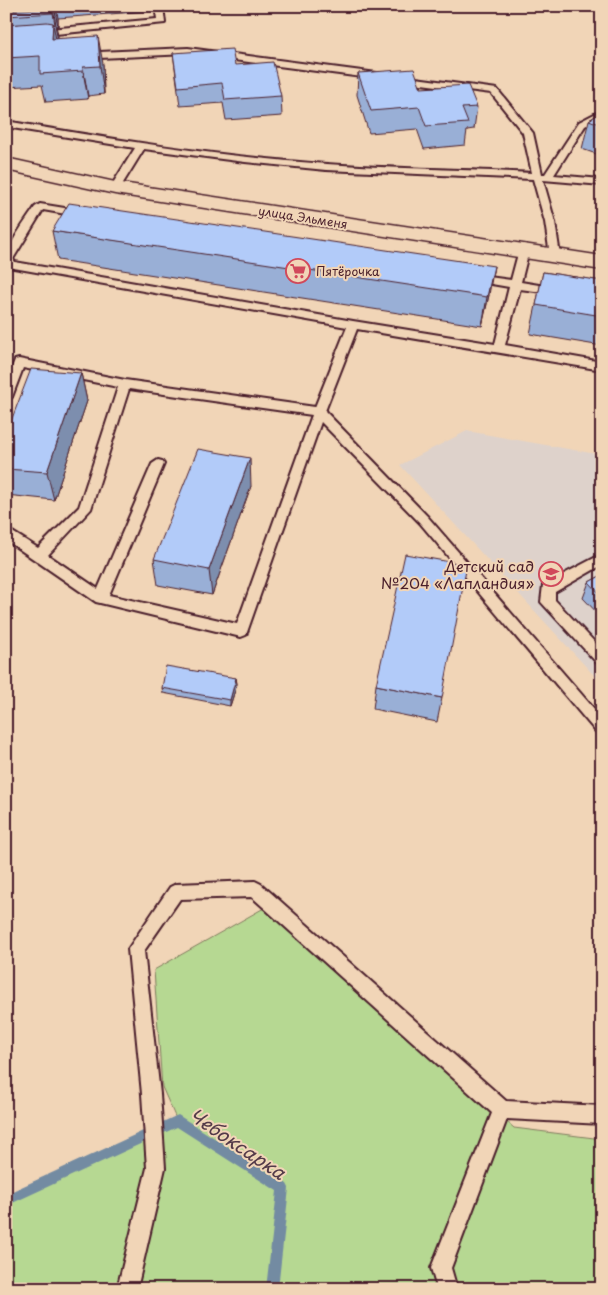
<svg xmlns="http://www.w3.org/2000/svg" width="608" height="1295" viewBox="0 0 608 1295" font-family="'Playpen Sans',sans-serif">
  <rect width="100%" height="100%" fill="#f1d5b7"/>
  <filter id="ink" filterUnits="userSpaceOnUse"><feTurbulence type="fractalNoise" baseFrequency=".02" numOctaves="2"/><feDisplacementMap in="SourceGraphic" scale="10" xChannelSelector="R" yChannelSelector="G"/><feConvolveMatrix kernelMatrix="1 2 1 2 8 2 1 2 1" color-interpolation-filters="sRGB"/></filter>
  <g filter="url(#ink)">
    <path fill="#ded2cb" d="M467 431 602 455V684L400 465Z"/>
    <path fill="#b6d892" stroke="#807c5e" d="M264 908 514 1128 602 1139V1289H6V1200L177 1121 162 1087 154 970Z"/>
    <g fill="none" stroke-linecap="round" stroke-linejoin="round">
      <path fill="#738ba2" fill-rule="evenodd" d="M178 1115 287 1184 289 1188 278 1289H266L277 1191 177 1127 6 1206V1194Z"/>
      <defs>
        <g id="service">
          <path d="M155 6H163L165 23 6 39V33L157 19Z"/>
          <path d="M188 48 377 73 381 76 377 79 188 54 99 58 80 52 84 49 99 52Z"/>
          <path d="M401 76 497 89 533 133 542 174H545L579 122 602 110V117L585 126 554 175 602 179V185L543 180 555 222 560 255 559 257 555 258 550 255 545 222 533 179 326 170 245 162 144 149 120 188 115 191 110 188 135 148 6 127V121C112 139 219 157 327 164 395 169 463 169 532 173L523 133 491 93 398 81V77Z"/>
          <path d="M40 204 83 211 88 214 83 217 43 210 13 259 15 262 353 321 495 344 509 287 474 281 469 278 474 275 511 280 519 250 524 247 528 248 529 250 521 282 557 288 562 291 557 294 520 289 505 345 602 362V370L357 329 325 411 428 517 602 718V735L597 733 420 523 321 422 246 635 241 637 96 602 6 540V528L38 548 79 507 118 387 23 368 12 397 6 401V381L15 360 19 359 125 380 315 407 347 327 8 267C0 253 27 220 35 207ZM129 389 312 415 237 624 109 595 164 464 162 461 158 460 152 464 98 589 48 555 91 509Z"/>
          <path d="M602 554V565L555 592V600L602 650V665L597 663 541 602 543 585Z"/>
          <path d="M255 881 261 884 506 1101 602 1106V1124L507 1119 451 1268 457 1289H437L431 1268 492 1113 252 897 180 899 144 951 160 1094 165 1168 137 1289H117L147 1168 142 1094 128 949 170 887 176 884Z"/>
        </g>
        <path id="tertiary" d="M6 158 115 182 602 256V270L115 194 6 170Z"/>
      </defs>
      <use href="#service" stroke="#4a1f2b" stroke-width="4"/>
      <use href="#tertiary" stroke="#4a1f2b" stroke-width="3"/>
      <use href="#service" fill="#f1d5b7" fill-rule="evenodd"/>
      <use href="#tertiary" fill="#f1d5b7" fill-rule="evenodd"/>
    </g>
    <g fill="#99afd6" stroke="#4a1f2b">
      <path d="M6 6H148V11L58 18V26H56L58 39 103 64 104 94 88 96V99L46 102 42 85 6 87Z"/>
      <path d="M173 53 235 65 281 96 282 116 226 120 223 103 180 106Z"/>
      <path d="M358 73 421 88 477 107 474 129 467 130 465 145 424 149 417 129 369 133 357 95Z"/>
      <path d="M602 112V156L582 149 589 120Z"/>
      <path d="M52 231 489 295 482 326 58 260Z"/>
      <path d="M543 272 602 281V346L530 334Z"/>
      <path d="M81 373 87 401 54 500 6 495V434Z"/>
      <path d="M251 486 212 595 158 585 154 559Z"/>
      <path d="M602 575V618L583 598 589 582Z"/>
      <path d="M236 678 237 684 230 706 163 693 162 688Z"/>
      <path d="M376 685 442 698 437 722 373 709Z"/>
    </g>
    <g fill="#7d8eae" stroke="#4a1f2b">
      <path d="M54 6H56L58 18V26Z"/>
      <path d="M53 8 58 36V41L53 13Z"/>
      <path d="M53 23 58 51 52 39Z"/>
      <path d="M98 36 103 64 104 94 100 66Z"/>
      <path d="M83 67 88 96V99L83 71Z"/>
      <path d="M494 266 489 295 482 326 487 297Z"/>
      <path d="M81 373 87 401 54 500 47 472Z"/>
      <path d="M250 458 251 486 212 595 209 570Z"/>
      <path d="M236 678 237 684 230 706V700Z"/>
    </g>
    <g fill="#b2cbf9" stroke="#4a1f2b">
      <path d="M53 8V13L6 16V11Z"/>
      <path d="M47 22 53 23 52 39 98 36 100 66 83 67V71L40 74V56L6 58V25Z"/>
      <path d="M232 49 235 65 273 62 281 96 225 100 222 83 178 87 173 53Z"/>
      <path d="M414 69 421 88 468 85 477 107 462 108 468 123 426 126 419 107 371 111 358 73Z"/>
      <path d="M602 112V125L589 120Z"/>
      <path d="M69 203 494 266 487 297 52 231Z"/>
      <path d="M543 272 602 281V316L536 305Z"/>
      <path d="M31 369 81 373 47 472 6 469V434Z"/>
      <path d="M198 449 250 458 209 570 154 559Z"/>
      <path d="M405 554 467 565 442 698 376 685Z"/>
      <path d="M602 575V596L589 582Z"/>
      <path d="M166 666 236 678 230 700 162 688Z"/>
    </g>
  </g>
  <defs>
    <symbol id="supermarket-ring" viewBox="-11 -11 22 22"><circle r="9.5" fill="#f1d5b7" stroke="#d1495b" stroke-width="1.5"/><path d="M-6-5.5h2.5l.6 2H6L4.5 2H-2.5L-4.4-4H-6ZM-1.5 3.2a1.3 1.3 0 1 0 .1 0ZM3 3.2a1.3 1.3 0 1 0 .1 0Z" fill="#d1495b"/></symbol>
    <symbol id="school-ring" viewBox="-11 -11 22 22"><circle r="9.5" fill="#f1d5b7" stroke="#d1495b" stroke-width="1.5"/><path d="M0-5L7-2L0 1L-7-2ZM-4 1L0 2.5L4 1V4Q0 6-4 4Z" fill="#d1495b"/></symbol>
  </defs>
  <g fill-rule="evenodd">
    <use href="#supermarket-ring" x="284" y="257" width="28" height="28"/>
    <use href="#school-ring" x="537" y="560" width="28" height="28"/>
  </g>
  <g text-anchor="middle" dominant-baseline="central" stroke-width="4" stroke-linejoin="round" paint-order="stroke">
    <g font-size="12" fill="#4a1f2b" stroke="#f1d5b7">
      <text transform="translate(303 217) rotate(9)">улица Эльменя</text>
    </g>
    <g font-size="12" fill="#4a1f2b" stroke="#f1d5b7" text-anchor="start">
      <text x="316" y="271">Пятёрочка</text>
    </g>
    <g font-size="15" fill="#4a1f2b" stroke="#f1d5b7" text-anchor="end">
      <text x="534" y="565">Детский сад<tspan x="534" dy="17">№204 «Лапландия»</tspan></text>
    </g>
    <g font-size="19" font-style="italic" fill="#543a49" stroke="#f1d5b7">
      <text transform="translate(238 1143) rotate(34)">Чебоксарка</text>
    </g>
  </g>
  <rect width="608" height="1295" fill="none" stroke="#f1d5b7" stroke-width="25"/>
  <rect x="12" y="12" width="583" height="1270" fill="none" stroke="#4a1f2b" stroke-width="2" filter="url(#ink)"/>
</svg>
